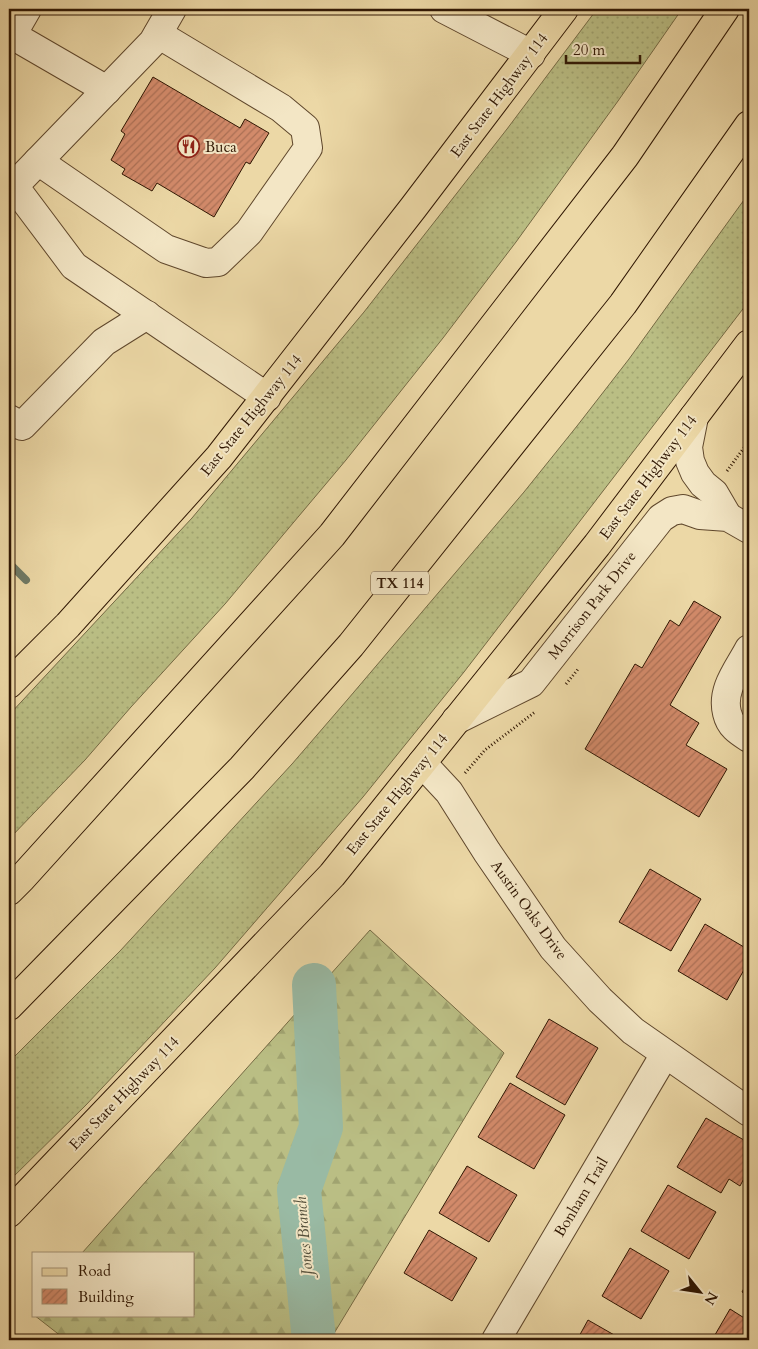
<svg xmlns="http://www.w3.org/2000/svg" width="758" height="1349" viewBox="0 0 758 1349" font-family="Cardo,serif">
  <defs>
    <pattern id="grass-dots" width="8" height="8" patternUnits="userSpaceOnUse" patternTransform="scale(1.25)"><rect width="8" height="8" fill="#babe84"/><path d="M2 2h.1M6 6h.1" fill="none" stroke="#a0a370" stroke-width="1.8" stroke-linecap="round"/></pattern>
    <pattern id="forest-firs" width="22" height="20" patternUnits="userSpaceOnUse" patternTransform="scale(1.25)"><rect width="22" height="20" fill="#babe84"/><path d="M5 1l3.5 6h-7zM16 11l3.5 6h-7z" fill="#a0a370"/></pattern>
    <pattern id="building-hatch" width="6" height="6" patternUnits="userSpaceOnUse" patternTransform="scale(1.25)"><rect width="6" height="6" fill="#d28a6a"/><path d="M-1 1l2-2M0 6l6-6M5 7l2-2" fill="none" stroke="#ab7055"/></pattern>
  </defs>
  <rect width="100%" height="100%" fill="#ecd8a6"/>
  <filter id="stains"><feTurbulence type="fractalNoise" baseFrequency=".004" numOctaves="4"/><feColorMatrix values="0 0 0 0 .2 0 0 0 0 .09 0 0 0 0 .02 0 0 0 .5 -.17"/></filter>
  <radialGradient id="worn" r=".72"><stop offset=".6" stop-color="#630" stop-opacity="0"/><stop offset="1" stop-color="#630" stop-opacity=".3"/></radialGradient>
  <g fill="url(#grass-dots)" stroke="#756a44">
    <path d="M597 9H682L618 101 516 242 443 338 346 460 225 604 131 707 85 760 9 839V715L192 518 364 312 507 129Z"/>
    <path d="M749 193V301L464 672 363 797 215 968 86 1105 9 1181V1062L120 951 292 764 348 699 524 492 577 426 629 359Z"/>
  </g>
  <path fill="url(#forest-firs)" stroke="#756a44" d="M370 930 504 1053 330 1340H66L34 1315H194V1253H82Z"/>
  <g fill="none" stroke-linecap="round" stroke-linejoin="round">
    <path stroke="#6f7964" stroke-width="8" d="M9 563 26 580"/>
    <path stroke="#99baa4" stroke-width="44" d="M314 1340 299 1190 321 1127 314 985"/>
  </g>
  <g fill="url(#building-hatch)" stroke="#301703">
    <path d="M153 77 240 128 245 119 269 133 250 164 246 162 214 217 157 183 152 191 122 174 125 169 111 160 125 134 121 131Z"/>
    <path d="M694 601 721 617 670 705 699 723 686 745 727 769 699 817 585 749 635 664 642 668 670 620 679 626Z"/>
    <path d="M650 869 701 899 671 951 619 922Z"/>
    <path d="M705 924 749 950V961L727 1000 678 971Z"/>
    <path d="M549 1019 598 1048 565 1105 516 1077Z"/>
    <path d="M510 1083 565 1115 534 1169 478 1137Z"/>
    <path d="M706 1118 749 1143V1169L740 1186 729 1179 721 1193 677 1167Z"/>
    <path d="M467 1166 517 1195 489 1242 439 1213Z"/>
    <path d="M668 1185 716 1212 689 1259 641 1231Z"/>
    <path d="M429 1230 477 1258 452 1301 404 1273Z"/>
    <path d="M630 1248 669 1271 641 1319 602 1296Z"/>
    <path d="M749 1279V1296L742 1292Z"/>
    <path d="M730 1309 749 1321V1340H712Z"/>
    <path d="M588 1320 623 1340H577Z"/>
  </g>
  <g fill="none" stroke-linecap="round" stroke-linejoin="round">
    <defs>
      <g id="minor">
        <path d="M27 9 12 35 107 90"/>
        <path d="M172 9 153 42 14 186 74 266 267 397"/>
        <path d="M444 9 531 54"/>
        <path d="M38 161 166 249 206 263 218 262 249 232 308 148 305 128 281 108 158 34"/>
        <path d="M694 417 688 447 690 461 695 473 703 484 714 493 728 517"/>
        <path d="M9 419 22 426 104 342 147 315"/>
        <path d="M749 649C738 670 721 689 727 713 730 726 738 731 749 738"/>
        <path d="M456 720 531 683 661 518 672 511 683 509 700 515 728 517 749 529"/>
        <path d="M422 763 449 792 487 852 553 948 600 1000 633 1031 749 1112"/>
        <path d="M496 1340 665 1054"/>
      </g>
      <g id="major">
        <path d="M9 684 68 625 219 457 413 208 564 9"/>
        <path d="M9 1213 332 875 597 545 749 344"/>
      </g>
      <g id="highway">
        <path d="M9 891 21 879 332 535 625 156 725 9"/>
        <path d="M9 1006 242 768 351 645 623 304 749 125"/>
      </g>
    </defs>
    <use href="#minor" stroke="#5f472c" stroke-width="30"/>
    <use href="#major" stroke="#301703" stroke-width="30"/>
    <use href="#highway" stroke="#301703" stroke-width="30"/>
    <g stroke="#301703" stroke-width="3" stroke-dasharray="1 2.5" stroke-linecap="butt">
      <path d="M727 471 749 441"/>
      <path d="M566 684 579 668"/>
      <path d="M465 773 485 750 535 712"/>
    </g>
    <use href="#minor" stroke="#f3e6c5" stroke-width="28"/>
    <use href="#major" stroke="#ecd8a6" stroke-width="28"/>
    <use href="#highway" stroke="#ecd8a6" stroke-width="28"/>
  </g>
  <defs>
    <symbol id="restaurant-ring" viewBox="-11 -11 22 22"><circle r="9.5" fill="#f3e6c5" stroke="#8f2418" stroke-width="1.5"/><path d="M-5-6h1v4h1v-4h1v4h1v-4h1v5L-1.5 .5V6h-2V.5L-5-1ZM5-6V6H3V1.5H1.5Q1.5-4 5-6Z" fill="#8f2418"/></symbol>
  </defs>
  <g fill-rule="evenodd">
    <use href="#restaurant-ring" x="176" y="134" width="25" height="25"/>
  </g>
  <g text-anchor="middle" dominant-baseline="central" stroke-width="4" stroke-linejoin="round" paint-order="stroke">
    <rect fill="#f3e6c5" stroke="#6a553d" stroke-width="1" x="371" y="571.5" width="58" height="23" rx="4"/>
    <g font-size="14" font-weight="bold" fill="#301703">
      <text x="400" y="583">TX 114</text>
    </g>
    <g font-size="15" fill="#301703" stroke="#f3e6c5">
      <text transform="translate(499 95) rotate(-53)">East State Highway 114</text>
      <text transform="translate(251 415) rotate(-51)">East State Highway 114</text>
      <text transform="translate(648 477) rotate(-53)">East State Highway 114</text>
      <text transform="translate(592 605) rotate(-52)">Morrison Park Drive</text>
      <text transform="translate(397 794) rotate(-51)">East State Highway 114</text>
      <text transform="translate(529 910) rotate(54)">Austin Oaks Drive</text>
      <text transform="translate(124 1093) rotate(-46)">East State Highway 114</text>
      <text transform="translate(581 1197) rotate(-59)">Bonham Trail</text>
    </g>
    <g font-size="15" fill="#301703" stroke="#f3e6c5" text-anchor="start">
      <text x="205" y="147">Buca</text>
    </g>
    <g font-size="16" font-style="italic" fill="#55503b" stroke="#f3e6c5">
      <text transform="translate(304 1236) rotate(-95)">Jones Branch</text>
    </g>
  </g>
  <rect width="758" height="1349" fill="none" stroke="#ecd8a6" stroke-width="30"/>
  <rect x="10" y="10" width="738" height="1329" fill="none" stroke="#301703" stroke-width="2.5"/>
  <rect x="15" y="15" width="728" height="1319" fill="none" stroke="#301703"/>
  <rect x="32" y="1252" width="162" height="65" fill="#f3e6c5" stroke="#a59377"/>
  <rect x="42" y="1268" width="25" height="8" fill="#ecd8a6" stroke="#a59377"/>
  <text x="78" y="1276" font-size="15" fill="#301703">Road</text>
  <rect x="42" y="1289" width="25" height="15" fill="url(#building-hatch)" stroke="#a59377"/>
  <text x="78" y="1302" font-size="15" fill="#301703">Building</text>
  <g transform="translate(700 1292) rotate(120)" stroke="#f3e6c5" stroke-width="4" paint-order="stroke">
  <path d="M0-4L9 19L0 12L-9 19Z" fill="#301703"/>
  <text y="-8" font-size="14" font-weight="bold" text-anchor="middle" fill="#301703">N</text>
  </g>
  <path d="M566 55v8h74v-8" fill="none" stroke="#301703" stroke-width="2.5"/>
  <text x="573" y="55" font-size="15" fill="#301703" stroke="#f3e6c5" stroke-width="4" paint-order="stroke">20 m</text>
  <rect width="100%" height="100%" filter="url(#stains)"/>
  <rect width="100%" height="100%" fill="url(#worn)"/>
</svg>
